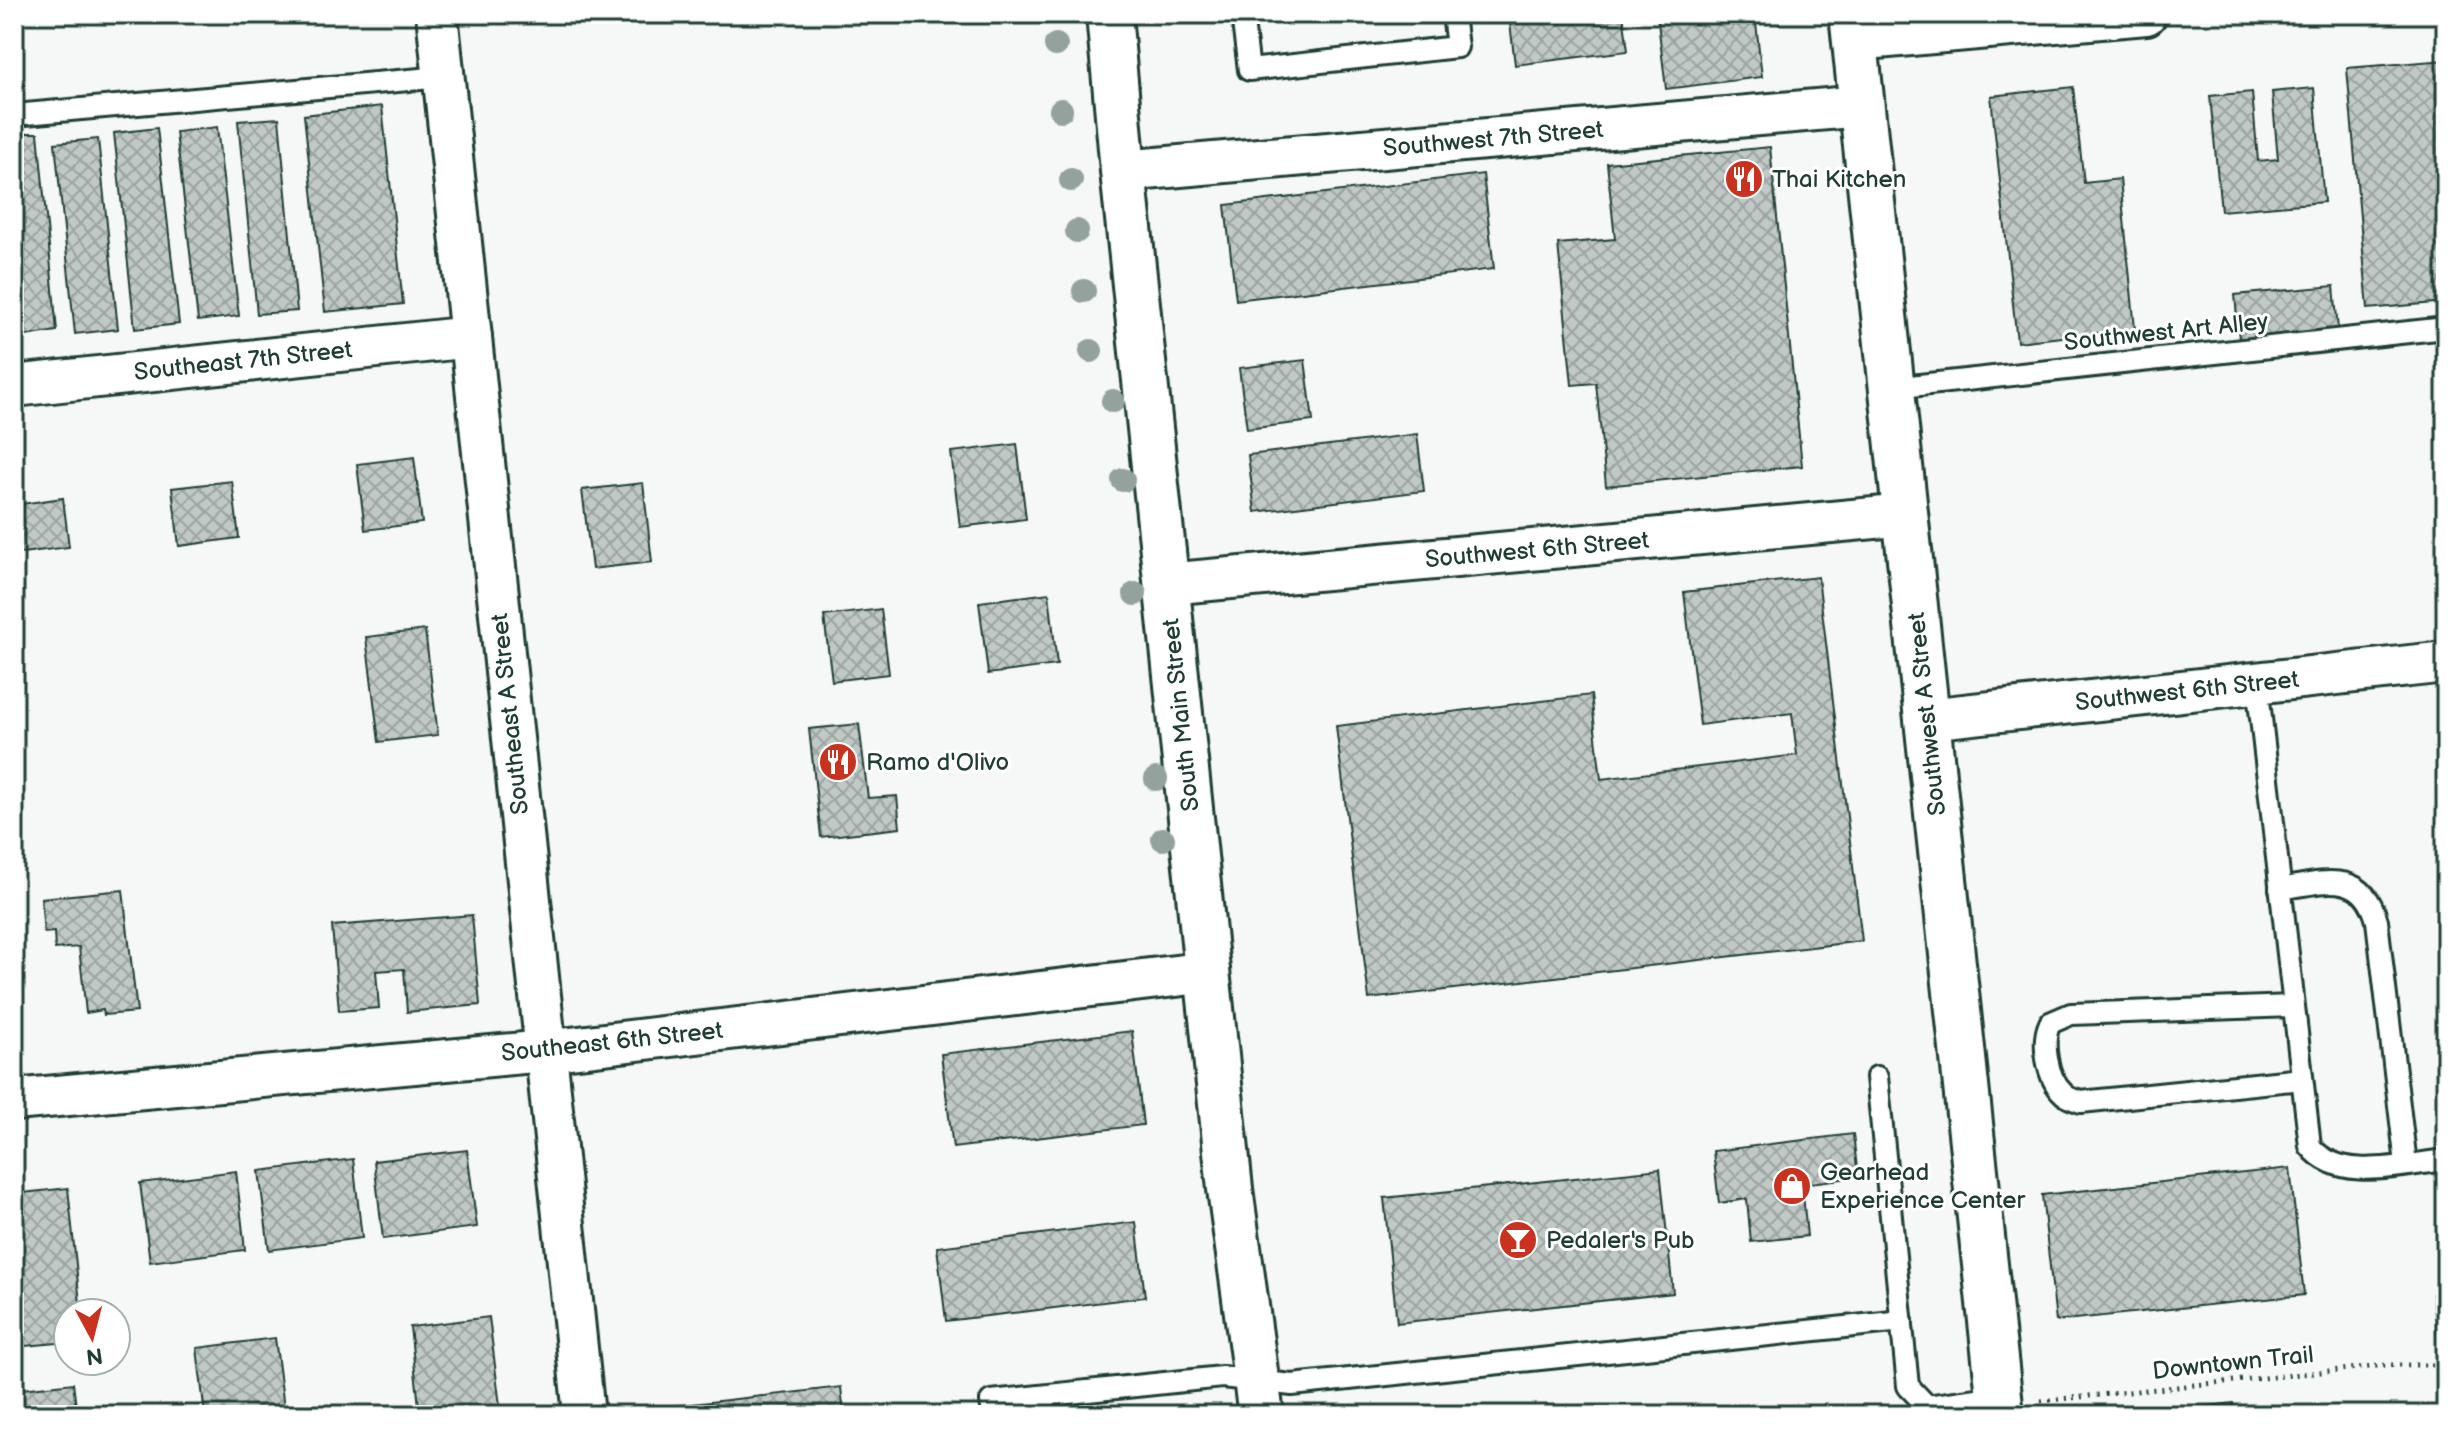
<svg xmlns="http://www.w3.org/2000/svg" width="2460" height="1429" viewBox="0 0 2460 1429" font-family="'Balsamiq Sans',sans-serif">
  <defs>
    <pattern id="building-cross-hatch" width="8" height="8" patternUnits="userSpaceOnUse" patternTransform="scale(2)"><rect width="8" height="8" fill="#c0c9c6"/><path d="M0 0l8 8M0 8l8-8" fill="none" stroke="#9ba4a2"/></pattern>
  </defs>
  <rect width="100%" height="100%" fill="#f6f7f7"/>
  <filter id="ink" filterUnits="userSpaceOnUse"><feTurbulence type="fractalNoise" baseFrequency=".0125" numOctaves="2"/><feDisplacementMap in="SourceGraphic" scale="16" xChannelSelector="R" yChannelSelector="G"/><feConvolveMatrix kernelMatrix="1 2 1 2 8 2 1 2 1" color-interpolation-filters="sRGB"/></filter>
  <g filter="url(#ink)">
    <g fill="url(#building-cross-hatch)" stroke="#1f3d34" stroke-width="2">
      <path d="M1509 14H1623L1628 51 1515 65Z"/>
      <path d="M1657 14H1755L1762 77 1666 89Z"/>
      <path d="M2446 60V302L2368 309 2347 68Z"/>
      <path d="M2073 87 2084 183 2120 179 2135 329 2017 342 1991 96Z"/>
      <path d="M2314 88 2324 202 2221 211 2210 96 2252 92 2258 161 2278 159 2272 92Z"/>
      <path d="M382 106 403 304 325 312 304 115Z"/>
      <path d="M279 118 297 311 257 314 238 121Z"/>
      <path d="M217 127 239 316 198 321 176 132Z"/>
      <path d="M157 128 179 324 135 329 114 133Z"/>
      <path d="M14 133H38L57 331 19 337 14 292Z"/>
      <path d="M98 139 118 329 75 334 55 143Z"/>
      <path d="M1770 147 1802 466 1606 486 1596 383 1572 385 1558 244 1615 239 1607 163Z"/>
      <path d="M1483 174 1494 269 1236 300 1225 205Z"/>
      <path d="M2334 286 2338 330 2239 339 2235 295Z"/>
      <path d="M1305 360 1313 421 1247 429 1239 368Z"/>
      <path d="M1417 434 1424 491 1255 512 1248 455Z"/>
      <path d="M1017 444 1026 519 960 527 951 452Z"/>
      <path d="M414 457 422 523 365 530 357 464Z"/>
      <path d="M232 481 239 538 179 546 172 488Z"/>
      <path d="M643 483 652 562 592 569 582 490Z"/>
      <path d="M63 498 69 547 14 554V505Z"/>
      <path d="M1818 577 1862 941 1369 999 1336 726 1591 695 1601 779 1797 755 1792 713 1700 725 1684 592Z"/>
      <path d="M1049 593 1057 665 988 674 979 602Z"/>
      <path d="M881 609 889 674 832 681 824 616Z"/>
      <path d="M425 630 438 735 379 742 366 637Z"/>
      <path d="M859 724 868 798 897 796 900 828 821 837 809 729Z"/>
      <path d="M123 890 137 1012 104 1015 103 1010 86 1013 79 947 55 949 54 932 44 933 41 898Z"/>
      <path d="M472 915 480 1005 407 1012 404 969 376 971 379 1008 339 1011 332 926Z"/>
      <path d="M1132 1031 1143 1125 953 1148 941 1054Z"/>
      <path d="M1853 1134 1858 1177 1802 1184 1807 1236 1751 1242 1747 1199 1719 1203 1713 1151Z"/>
      <path d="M467 1150 477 1227 383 1239 374 1161Z"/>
      <path d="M353 1159 362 1238 269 1250 259 1171Z"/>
      <path d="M2290 1168 2304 1295 2056 1321 2042 1195Z"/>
      <path d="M1660 1169 1673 1293 1397 1323 1384 1198Z"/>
      <path d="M236 1171 245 1250 150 1262 140 1183Z"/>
      <path d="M68 1188 81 1313H68V1342L14 1347V1194Z"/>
      <path d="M1136 1222 1145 1297 946 1321 937 1247Z"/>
      <path d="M2446 1293V1347L2439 1348 2433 1294Z"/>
      <path d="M489 1317 501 1414 420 1415 410 1327Z"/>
      <path d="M275 1338 285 1415H205L197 1348Z"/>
      <path d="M73 1383 77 1415H14V1390Z"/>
      <path d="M841 1387 844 1415H677L676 1406Z"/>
      <path d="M2233 1403 2235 1415H2133Z"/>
    </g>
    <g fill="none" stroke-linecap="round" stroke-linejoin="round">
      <defs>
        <g id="service">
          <path d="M1242 14 1249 70 1457 47 1453 14"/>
          <path d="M14 115 443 77"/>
          <path d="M1892 388 2446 328"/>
          <path d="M2257 683 2310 1146C2339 1184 2405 1164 2446 1160"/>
          <path d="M2280 889C2323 882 2363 868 2377 921L2406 1164"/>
          <path d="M2293 1006 2071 1014 2050 1023C2041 1042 2047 1078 2063 1093 2067 1098 2075 1100 2081 1102L2302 1079"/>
          <path d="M1877 1077 1908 1386 1927 1406 1999 1396"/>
          <path d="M993 1415 991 1401 1222 1377 1292 1385 1902 1321"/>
        </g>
        <g id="minor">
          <path d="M437 14 584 1415"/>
          <path d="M1855 40 2146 14"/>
          <path d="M1123 171 1862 106"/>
          <path d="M14 386 471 337"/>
          <path d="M1167 584 1906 515"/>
          <path d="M1927 719 2446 662"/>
          <path d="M14 1100 545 1051 1209 972"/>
        </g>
        <g id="tertiary">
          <path d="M1109 14 1123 171 1230 1189 1261 1415"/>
          <path d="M1852 14 2001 1415"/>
        </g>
      </defs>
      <use href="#service" stroke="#1f3d34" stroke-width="26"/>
      <use href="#minor" stroke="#1f3d34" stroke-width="46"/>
      <use href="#tertiary" stroke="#1f3d34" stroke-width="50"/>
      <path stroke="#1f3d34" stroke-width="5" stroke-dasharray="2 6" stroke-linecap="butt" d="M2041 1401 2388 1365H2446"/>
      <use href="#service" stroke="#fff" stroke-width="20"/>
      <use href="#minor" stroke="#fff" stroke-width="40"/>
      <use href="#tertiary" stroke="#fff" stroke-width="44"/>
    </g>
    <g fill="#94a29e">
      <circle cx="1056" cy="45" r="12"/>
      <circle cx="1061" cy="110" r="12"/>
      <circle cx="1071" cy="180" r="12"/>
      <circle cx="1077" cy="231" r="12"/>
      <circle cx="1084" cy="291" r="12"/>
      <circle cx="1091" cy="351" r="12"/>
      <circle cx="1113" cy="401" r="12"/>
      <circle cx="1123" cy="480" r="12"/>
      <circle cx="1135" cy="594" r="12"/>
      <circle cx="1156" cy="779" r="12"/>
      <circle cx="1163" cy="839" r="12"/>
    </g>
  </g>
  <defs>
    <symbol id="restaurant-disc" viewBox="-11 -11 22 22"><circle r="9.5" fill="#c8321e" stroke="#fff"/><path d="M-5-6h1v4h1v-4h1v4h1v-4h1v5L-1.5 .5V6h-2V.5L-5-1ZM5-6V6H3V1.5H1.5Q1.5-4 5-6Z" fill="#fff"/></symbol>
    <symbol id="shop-disc" viewBox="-11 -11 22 22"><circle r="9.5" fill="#c8321e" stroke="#fff"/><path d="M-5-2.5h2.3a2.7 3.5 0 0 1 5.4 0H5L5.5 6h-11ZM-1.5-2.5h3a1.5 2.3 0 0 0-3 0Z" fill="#fff"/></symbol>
    <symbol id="bar-disc" viewBox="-11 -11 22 22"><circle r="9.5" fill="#c8321e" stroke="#fff"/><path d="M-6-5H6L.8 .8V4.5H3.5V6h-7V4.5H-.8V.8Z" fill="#fff"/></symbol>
  </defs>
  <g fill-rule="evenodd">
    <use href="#restaurant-disc" x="1722" y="157" width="44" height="44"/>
    <use href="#restaurant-disc" x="816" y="740" width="44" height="44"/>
    <use href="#shop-disc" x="1770" y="1164" width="44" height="44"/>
    <use href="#bar-disc" x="1496" y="1218" width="44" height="44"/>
  </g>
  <g text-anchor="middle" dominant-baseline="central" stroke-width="6" stroke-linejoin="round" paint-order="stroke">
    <g font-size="24" fill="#1f3d34" stroke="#fff">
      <text transform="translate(1493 139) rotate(-5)">Southwest 7th Street</text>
      <text transform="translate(2166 332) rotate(-6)">Southwest Art Alley</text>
      <text transform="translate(243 361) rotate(-6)">Southeast 7th Street</text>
      <text transform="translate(1537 550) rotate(-5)">Southwest 6th Street</text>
      <text transform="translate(2187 691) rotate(-6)">Southwest 6th Street</text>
      <text transform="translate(510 714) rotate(-96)">Southeast A Street</text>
      <text transform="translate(1927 714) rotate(-96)">Southwest A Street</text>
      <text transform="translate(1181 715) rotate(-96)">South Main Street</text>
      <text transform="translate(612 1042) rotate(-6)">Southeast 6th Street</text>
      <text transform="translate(2233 1363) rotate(-6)">Downtown Trail</text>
    </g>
    <g font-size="24" fill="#1f3d34" stroke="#fff" text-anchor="start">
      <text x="1772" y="179">Thai Kitchen</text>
      <text x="866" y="762">Ramo d'Olivo</text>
      <text x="1820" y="1172">Gearhead<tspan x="1820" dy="28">Experience Center</tspan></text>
      <text x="1546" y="1240">Pedaler's Pub</text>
    </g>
  </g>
  <rect width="2460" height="1429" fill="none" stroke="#fff" stroke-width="48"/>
  <rect x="24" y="24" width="2412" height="1381" fill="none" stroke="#1f3d34" stroke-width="3" filter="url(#ink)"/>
  <g transform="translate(92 1337) rotate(173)"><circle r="38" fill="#ffffff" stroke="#a5b1ae" stroke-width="2"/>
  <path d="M0-6L14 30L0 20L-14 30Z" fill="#c8321e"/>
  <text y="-12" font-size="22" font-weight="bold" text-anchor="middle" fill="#1f3d34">N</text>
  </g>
</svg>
